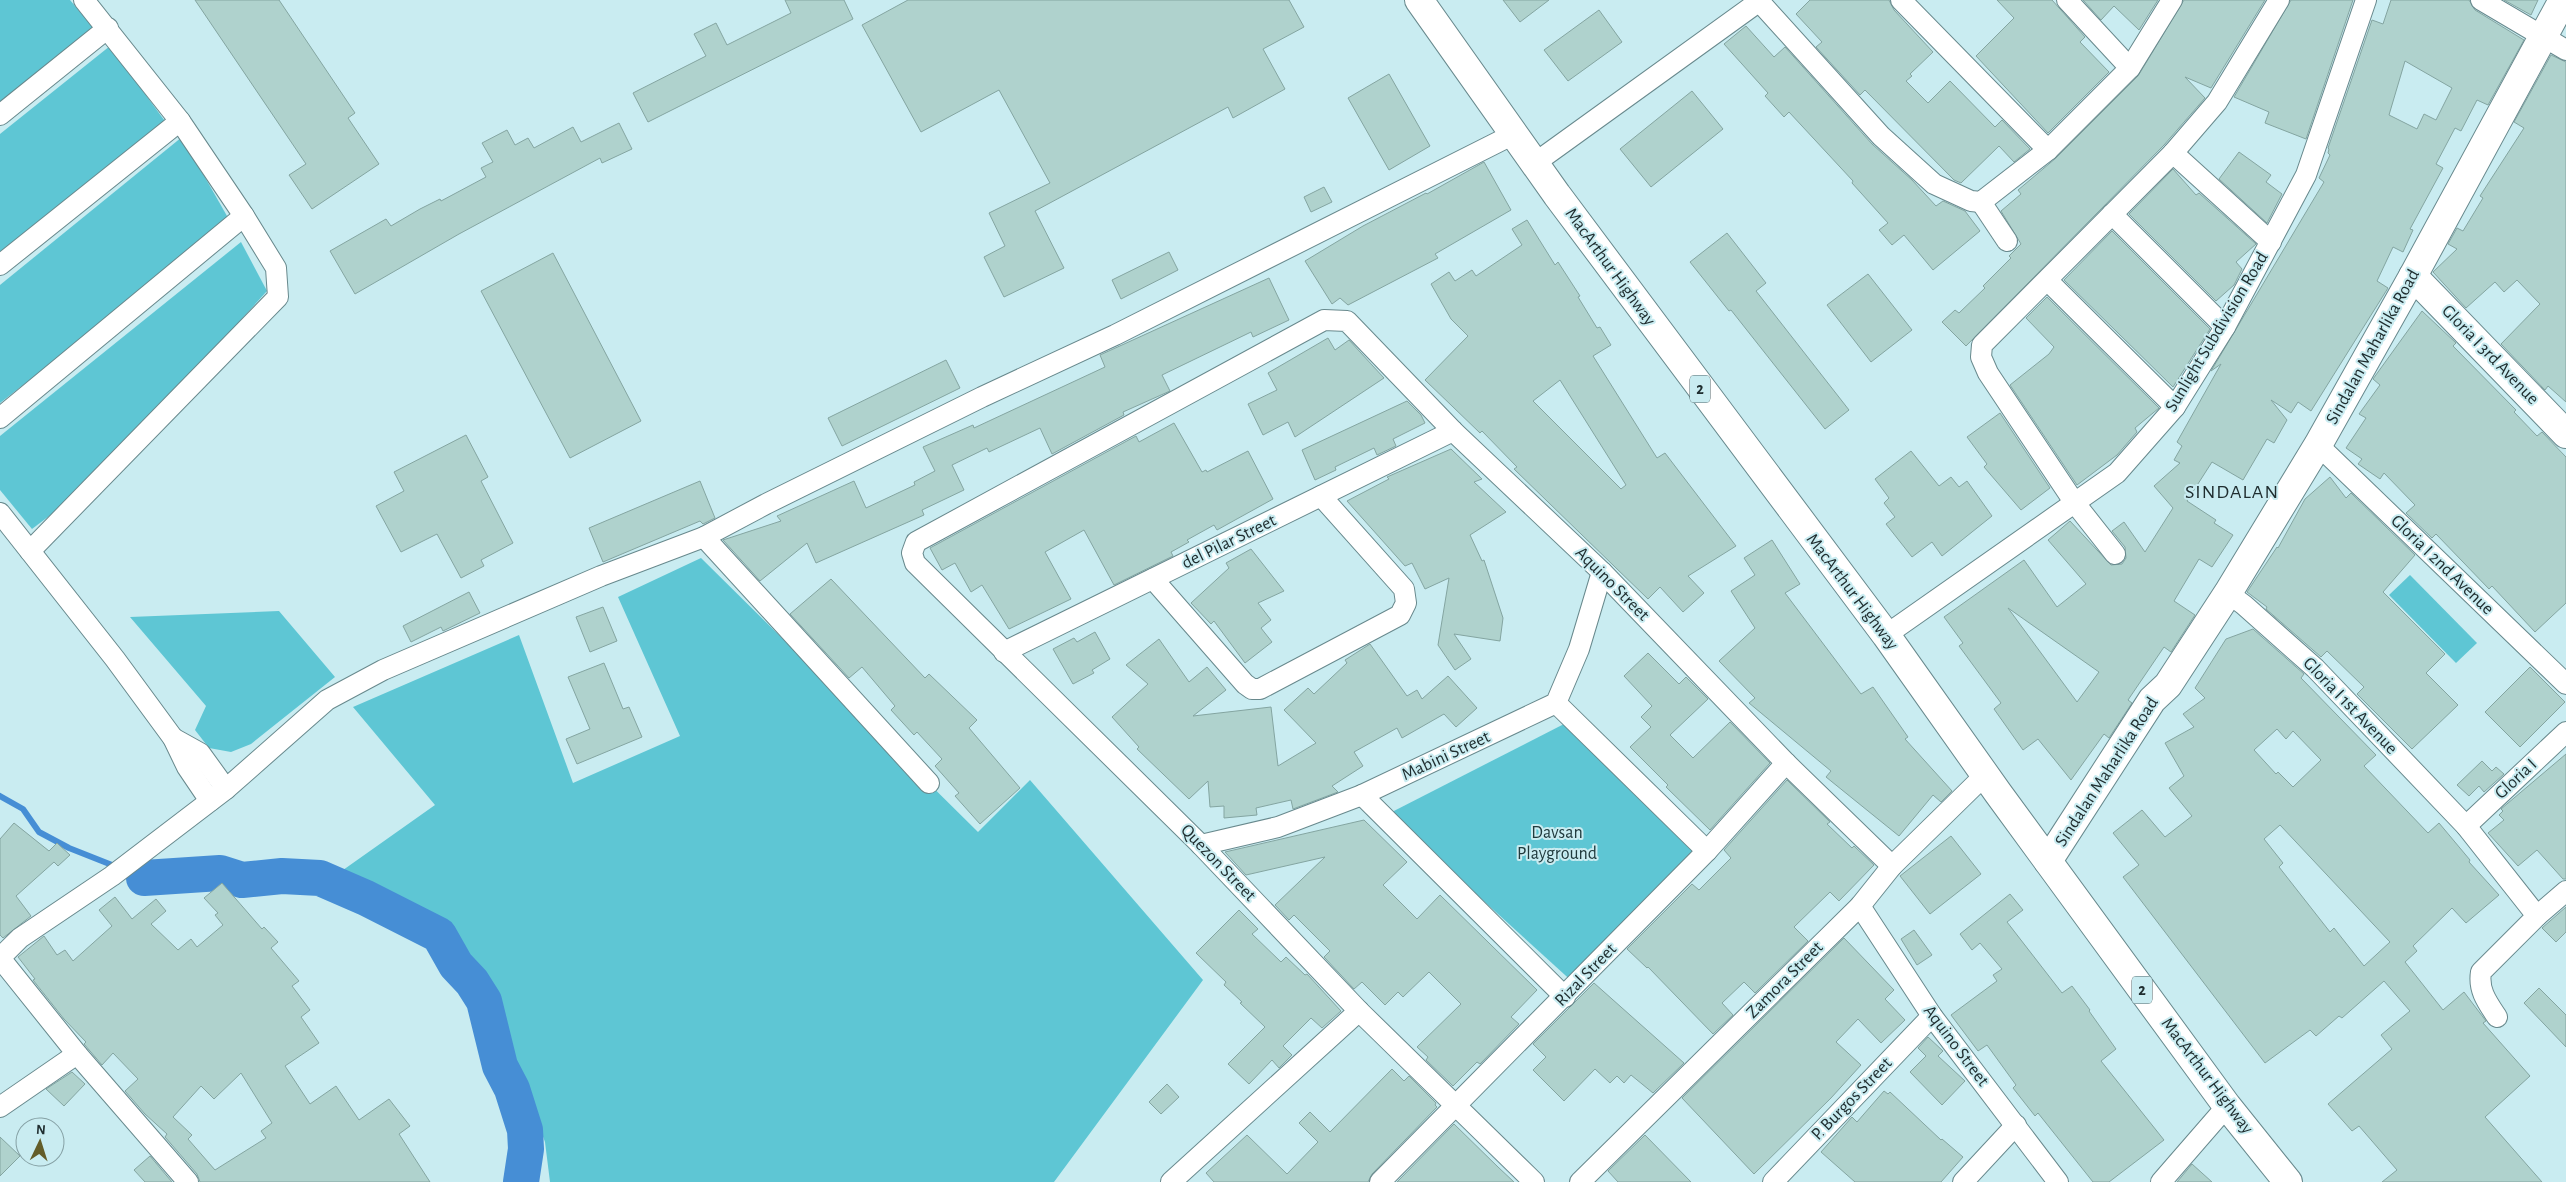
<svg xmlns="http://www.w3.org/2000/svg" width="2566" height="1182" viewBox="0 0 2566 1182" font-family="'Alegreya Sans',sans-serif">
  <rect width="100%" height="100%" fill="#c9ecf1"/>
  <g fill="#5ec6d4">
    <path d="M0 0H70L97 32 0 108Z"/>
    <path d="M110 46 167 124 0 255V134Z"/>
    <path d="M182 137 231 223 0 403V285Z"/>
    <path d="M241 242 267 291 94 482 32 529 0 490V436Z"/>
    <path d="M701 558 978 832 1030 780 1203 980 1054 1182H550L545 1142 503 1027 463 944 402 905 336 875 435 805 353 707 519 635 573 783 680 736 618 597Z"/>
    <path d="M2410 575 2477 643 2456 663 2389 595Z"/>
    <path d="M279 611 335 677 251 744 231 752 209 748 195 730 206 706 130 617Z"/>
    <path d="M1564 724 1704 855 1576 985 1388 814Z"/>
  </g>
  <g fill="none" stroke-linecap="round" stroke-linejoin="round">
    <path stroke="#468ed5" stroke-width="6" d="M0 796 23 809 39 832 69 848 112 865"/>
    <path stroke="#468ed5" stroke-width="36" d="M144 878 220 873 242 880 282 876 320 878 366 898 439 935 456 965 472 982 484 1001 500 1066 512 1089 525 1130 526 1149 521 1182"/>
  </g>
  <g fill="#afd2cd" stroke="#84a5a1" fill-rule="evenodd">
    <path d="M195 0H279L355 113 348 118 379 164 312 209 289 175 306 164Z"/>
    <path d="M785 0H844L853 19 648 122 633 93 706 56 694 34 716 23 727 45 791 13Z"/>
    <path d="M908 0H1289L1304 27 1263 49 1285 89 1233 118 1228 107 1035 211 1064 268 1004 297 984 257 1005 246 989 213 1050 183 999 90 921 132 862 25Z"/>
    <path d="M1503 0H1549L1520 22Z"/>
    <path d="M1810 0H1889L1894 10 1933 52 1910 74 1912 76 1906 81 1928 103 1950 81 1995 127 2002 120 2030 149 2014 162 1999 146 1961 183 1954 180 1865 90 1860 95 1816 47 1822 42 1796 14Z"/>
    <path d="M1997 0H2052L2085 37 2080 42 2109 72 2048 133 1976 56 2014 18Z"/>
    <path d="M2083 0H2158L2139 30 2114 6 2101 20Z"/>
    <path d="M2184 0H2265L2211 88 2185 77 2205 98 2164 145 1966 346 1942 322 1955 310 1959 313 1985 288 1983 286 2011 258 2009 256 2021 244 2001 211 2021 194 2018 190 2056 158 2138 76Z"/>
    <path d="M2291 0H2353L2306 139 2265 123 2269 112 2234 97Z"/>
    <path d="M2391 0H2469L2475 10 2524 40 2488 105 2477 100 2461 131 2455 128 2436 164 2443 168 2410 229 2413 230 2403 252 2393 247 2377 281 2388 288 2311 411 2298 402 2291 413 2271 400 2287 420 2274 443 2267 439 2243 480 2212 462 2187 501 2216 520 2214 523 2233 535 2212 567 2199 559 2174 601 2195 615 2171 652 2164 647 2128 700 2132 703 2109 738 2104 734 2071 780 2038 739 2023 750 1994 709 2001 703 1959 646 1963 643 1944 617 2024 560 2057 607 2086 584 2048 540 2070 521 2111 565 2122 564 2126 558 2125 547 2112 531 2124 522 2145 552 2173 508 2154 486 2180 463 2174 460 2182 446 2177 442 2221 364 2211 371 2324 182 2319 178 2330 155 2328 153 2329 149 2328 148 2372 20 2383 24ZM2405 61 2452 88 2436 120 2424 114 2417 129 2389 115ZM2008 608 2099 672 2077 702Z"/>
    <path d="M2504 0H2538L2531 15Z"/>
    <path d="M1599 10 1622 42 1568 81 1544 50Z"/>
    <path d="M1746 26 1774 57 1785 47 1872 144 1912 180 1936 206 1943 201 1965 211 1980 231 1933 270 1904 235 1892 245 1879 230 1888 223 1852 183 1853 181 1789 112 1784 117 1765 96 1768 93 1724 44Z"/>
    <path d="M2551 55 2566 62V402L2548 386 2545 390 2501 344 2540 304 2517 280 2504 292 2495 282 2466 308 2433 272 2457 249 2448 244 2457 228 2463 231 2483 198 2480 196 2524 128 2514 122Z"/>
    <path d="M1389 74 1430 146 1389 170 1348 98Z"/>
    <path d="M1692 91 1723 129 1651 187 1620 149Z"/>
    <path d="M619 123 632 149 602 163 600 158 459 234 355 294 330 251 386 219 391 226 420 209 440 199 441 201 486 177 481 168 493 162 482 143 507 130 515 145 528 138 534 148 573 127 581 142Z"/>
    <path d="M2239 152 2271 175 2266 182 2282 194 2267 223 2219 179Z"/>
    <path d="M1484 162 1511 210 1435 254 1438 258 1348 305 1340 298 1332 304 1305 261 1363 226 1426 193 1427 194Z"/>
    <path d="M2173 169 2196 195 2199 193 2256 244 2236 262 2242 269 2234 285 2216 301 2129 214Z"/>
    <path d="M1324 187 1332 202 1311 212 1304 197Z"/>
    <path d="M1527 220 1555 265 1558 262 1580 296 1578 297 1597 328 1600 327 1611 345 1593 356 1657 458 1665 453 1736 546 1688 576 1704 593 1683 612 1660 587 1648 599 1514 469 1517 467 1482 431 1480 433 1425 380 1468 336 1451 319 1431 284 1449 272 1455 281 1472 270 1476 276 1522 245 1512 229ZM1560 380 1626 485 1621 489 1533 401Z"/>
    <path d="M2112 231 2210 329 2173 387 2064 280Z"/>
    <path d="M1727 233 1766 283 1756 291 1849 410 1825 429 1731 310 1729 311 1690 262Z"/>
    <path d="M1169 252 1178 270 1121 299 1112 280Z"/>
    <path d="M553 253 641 421 570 458 481 291Z"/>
    <path d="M1868 274 1912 330 1871 362 1827 305Z"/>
    <path d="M1269 278 1289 320 1253 337 1251 332 1162 375 1170 391 1123 412 1124 415 1052 454 1040 428 989 452 987 448 952 465 964 490 922 510 924 515 816 563 807 543 760 581 723 540 781 521 777 516 854 481 866 508 915 485 914 482 935 471 923 447 973 425 974 428 1105 367 1100 355Z"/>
    <path d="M2047 297 2159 408 2135 428 2137 432 2117 455 2077 485 2010 385 2049 354 2054 347 2026 318Z"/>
    <path d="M2422 311 2456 343 2453 346 2516 410 2514 412 2537 436 2542 432 2566 457V603L2535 632 2492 586 2489 589 2436 534 2432 538 2406 513 2415 505 2384 473 2380 479 2358 464 2362 459 2346 448 2366 418 2359 414 2380 385 2373 379Z"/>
    <path d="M1328 338 1335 350 1349 340 1384 378 1295 437 1288 422 1263 435 1248 404 1277 390 1268 373Z"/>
    <path d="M946 360 960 388 842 446 828 418Z"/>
    <path d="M1407 401 1421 415 1425 423 1393 439 1396 446 1377 455 1374 448 1335 467 1336 470 1315 480 1302 450Z"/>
    <path d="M2000 413 2050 488 2021 510 1984 467 1987 464 1967 437Z"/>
    <path d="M1174 423 1202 472 1206 470 1207 472 1248 451 1273 499 1217 530 1214 525 1187 540 1189 542 1171 552 1173 556 1114 585 1084 530 1045 552 1071 599 1009 629 982 585 971 592 955 563 942 570 930 548 1136 436 1139 442Z"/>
    <path d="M466 435 488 477 481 481 513 543 481 560 484 566 461 578 437 534 401 552 376 506 404 491 394 472Z"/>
    <path d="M1451 449 1482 479 1474 482 1506 512 1470 535 1482 561 1484 560 1503 618 1500 641 1454 634 1471 659 1455 670 1438 645 1449 578 1425 589 1412 563 1405 566 1347 501 1389 479 1387 477Z"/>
    <path d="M1911 451 1939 486 1951 477 1959 487 1967 481 1992 516 1942 556 1932 542 1912 557 1886 524 1895 517 1884 503 1889 498 1875 479Z"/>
    <path d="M2330 477 2346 498 2351 493 2415 555 2383 592 2445 654 2426 673 2458 705 2412 749 2357 694 2364 687 2327 651 2321 657 2266 609 2267 607 2247 592 2277 547 2278 548 2305 499Z"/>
    <path d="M700 481 715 518 703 524 700 521 603 562 589 528Z"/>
    <path d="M1772 540 1800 584 1785 593 1861 694 1873 687 1908 737 1905 739 1952 791 1941 802 1933 795 1899 836 1826 777 1831 771 1749 703 1755 698 1719 661 1755 628 1731 591 1755 575 1744 558Z"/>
    <path d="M1251 549 1284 591 1258 603 1271 620 1261 628 1272 642 1245 663 1214 621 1211 624 1191 603 1229 568 1226 563Z"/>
    <path d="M831 579 925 678 929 674 977 720 969 728 1020 788 980 824 955 796 959 793 935 766 942 759 917 732 914 735 891 710 895 706 862 667 849 678 790 614Z"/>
    <path d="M469 592 480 613 443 631 441 627 411 642 403 626Z"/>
    <path d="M603 607 617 641 590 652 576 617Z"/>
    <path d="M2253 629 2304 674 2301 678 2376 755 2364 766 2428 833 2439 823 2470 860 2469 862 2499 895 2466 923 2452 908 2413 946 2417 951 2405 962 2443 1010 2464 992 2486 1021 2483 1023 2530 1076 2485 1117 2542 1182H2382L2397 1170 2359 1126 2352 1131 2328 1104 2392 1049 2381 1035 2410 1011 2384 981 2342 1018 2339 1016 2316 1036 2310 1030 2265 1063 2123 877 2139 865 2113 833 2142 810 2165 837 2192 816 2169 788 2184 776 2165 743 2194 727 2183 714 2205 698 2195 688 2226 639ZM2277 729 2286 739 2293 731 2321 760 2293 787 2278 772 2276 774 2254 750ZM2280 825 2390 942 2364 966 2334 928 2330 932 2279 867 2283 863 2264 839Z"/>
    <path d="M1095 632 1110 659 1092 670 1094 673 1073 684 1053 649 1074 638 1077 642Z"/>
    <path d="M1159 639 1189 682 1207 667 1226 690 1193 716 1271 707 1278 766 1316 743 1284 710 1308 688 1314 694 1347 663 1345 660 1370 644 1407 696 1417 690 1422 699 1448 676 1477 708 1456 727 1444 714 1402 738 1397 728 1354 752 1363 766 1332 786 1338 792 1293 809 1291 800 1256 808 1257 815 1224 818V806L1210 807 1208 781 1189 799 1137 749 1139 747 1112 717 1148 684 1126 665Z"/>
    <path d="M1648 653 1679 684 1686 677 1708 699 1670 735 1693 758 1730 722 1770 763 1710 830 1666 787 1668 785 1630 747 1651 727 1641 717 1652 706 1624 676Z"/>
    <path d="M604 663 623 709 629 707 642 737 577 764 566 739 590 729 568 677Z"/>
    <path d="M2530 667 2565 702 2520 747 2485 712Z"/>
    <path d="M2566 754V879H2563L2537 850 2518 866 2488 833 2504 820 2499 815 2503 811 2501 809Z"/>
    <path d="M2482 761 2492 771 2496 767 2504 774 2484 792 2479 786 2469 796 2457 785Z"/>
    <path d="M1787 780 1830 822 1827 824 1852 848 1854 846 1874 865 1839 901 1830 892 1794 927 1808 941 1755 993 1744 982 1722 1003 1733 1015 1713 1034 1648 967 1647 968 1627 949 1692 884 1699 890 1731 858 1724 850Z"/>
    <path d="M1364 820 1407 862 1383 885 1417 919 1440 895 1537 990 1511 1017 1519 1024 1480 1064 1477 1062 1453 1086 1426 1060 1428 1057 1417 1047 1461 1004 1429 972 1403 997 1398 992 1385 1005 1362 982 1354 989 1324 957 1330 951 1294 915 1289 920 1275 905 1325 857 1246 875 1225 852Z"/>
    <path d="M14 823 49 851 57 843 70 855 58 866 54 862 16 896 31 916 3 938 0 935V839Z"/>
    <path d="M1951 836 1981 874 1930 914 1900 876Z"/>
    <path d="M222 883 262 929 264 927 278 942 271 948 299 981 292 986 310 1010 301 1017 319 1043 285 1066 310 1104 336 1086 359 1120 389 1099 410 1126 399 1134 430 1182H200L197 1174 165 1137 167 1134 145 1114 125 1091 138 1079 113 1053 102 1065 84 1044 86 1042 64 1019 33 980 35 979 18 957 44 936 57 955 65 950 73 961 112 926 99 910 115 897 132 919 156 899 166 911 151 924 178 950 191 939 197 947 223 925 215 915 218 913 204 898ZM241 1073 272 1123 261 1131 266 1138 215 1170 188 1139 192 1135 173 1117 201 1086 214 1099Z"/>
    <path d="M2010 894 2023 910 2007 922 2062 993 2072 986 2090 1010 2089 1011 2116 1049 2101 1061 2164 1140 2109 1182H2093L2038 1113 2035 1116 2013 1088 2016 1085 1987 1045 1978 1051 1951 1015 1997 981 1993 975 2002 969 1980 943 1972 950 1960 934Z"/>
    <path d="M2566 907V932L2556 942 2542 928Z"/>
    <path d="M1239 910 1258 929 1252 934 1281 962 1286 957 1305 975 1307 974 1341 1011 1322 1028 1311 1018 1283 1046 1292 1055 1279 1068 1272 1060 1249 1084 1228 1064 1265 1027 1240 1003 1242 1002 1224 985 1226 982 1196 953Z"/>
    <path d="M1914 930 1932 955 1917 965 1901 939Z"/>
    <path d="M1844 938 1894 990 1885 999 1905 1020 1881 1043 1858 1019 1836 1042 1861 1065 1831 1098 1754 1174 1682 1098Z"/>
    <path d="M1594 983 1684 1063 1653 1093 1631 1075 1624 1083 1617 1076 1610 1083 1595 1069 1564 1101 1533 1070 1546 1057 1533 1044Z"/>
    <path d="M2539 988 2566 1015V1047L2524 1003Z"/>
    <path d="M1928 1037 1943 1051 1938 1056 1965 1081 1942 1105 1910 1072 1926 1056 1918 1048Z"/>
    <path d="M1392 1069 1404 1081 1409 1076 1436 1103 1435 1105 1437 1107 1372 1174 1368 1182H1214L1206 1173 1247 1135 1287 1174 1318 1142 1299 1123 1310 1112 1330 1132Z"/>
    <path d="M72 1072 85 1084 64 1106 46 1089Z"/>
    <path d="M1167 1084 1179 1097 1161 1114 1149 1102Z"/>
    <path d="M1884 1091 1888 1094 1890 1092 1941 1140 1942 1139 1963 1157 1941 1182H1855L1821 1152 1852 1117 1857 1122Z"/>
    <path d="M1454 1124 1498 1167 1514 1182H1397Z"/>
    <path d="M1645 1135 1691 1182H1618L1608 1171Z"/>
    <path d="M0 1137 20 1156 0 1176Z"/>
    <path d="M150 1156 172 1182H145L134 1170Z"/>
    <path d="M2192 1164 2212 1182H2177Z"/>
  </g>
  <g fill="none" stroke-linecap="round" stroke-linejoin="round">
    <defs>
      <g id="street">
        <path d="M1758 0 1881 136 1934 184 1971 201 1981 202 2048 150 2130 68 2172 0"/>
        <path d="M1901 0 2048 150"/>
        <path d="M2067 0 2130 68"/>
        <path d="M2481 0 2566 50"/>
        <path d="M0 115 108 28"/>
        <path d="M2173 153 2271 242"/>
        <path d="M1535 163 1761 0"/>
        <path d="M1981 202 2007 241"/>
        <path d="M2112 214 2225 327"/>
        <path d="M0 265 180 121"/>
        <path d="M2048 281 2175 407"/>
        <path d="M0 418 244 216"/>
        <path d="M2318 445 2566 684"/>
        <path d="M0 513 115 659 173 738 187 767 210 801"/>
        <path d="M704 537 929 783"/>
        <path d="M30 551 278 297 276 268 244 216 180 121 84 0"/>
        <path d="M2115 554 2074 502 1988 373 1981 357 1982 345 2173 153 2217 102 2279 0"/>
        <path d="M1153 579 1245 684 1252 689H1260L1400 615 1406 603 1404 589 1321 496"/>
        <path d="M2228 593 2244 605 2315 668 2466 826 2537 916 2481 972C2478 990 2487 1002 2497 1017"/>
        <path d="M1886 635 2117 473 2175 407 2225 327 2306 175 2366 0"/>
        <path d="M1004 652 1453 431"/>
        <path d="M1556 703 1707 851"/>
        <path d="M173 738 200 753 226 789"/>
        <path d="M1362 795 1565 997"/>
        <path d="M2466 826 2566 732"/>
        <path d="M1201 845 1278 827 1362 795 1556 703 1579 649 1602 572"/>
        <path d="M1860 906 1932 1016 2058 1182"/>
        <path d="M2537 916 2566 891"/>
        <path d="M1 957 20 938 112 876 226 789 327 700 383 670 601 576 704 537 766 504 982 397 1115 335 1514 134"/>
        <path d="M0 958 77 1054 188 1182"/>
        <path d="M0 1107 77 1054"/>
        <path d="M1171 1182 1359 1011"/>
        <path d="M1380 1182 1707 851 1786 763"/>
        <path d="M1534 1182 1359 1011 1201 845 915 563 912 553 916 542 1324 320 1347 321 1453 431 1602 572 1786 763 1892 866"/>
        <path d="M1580 1182 1860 906 1892 866 1985 775"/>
        <path d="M1773 1182 1932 1016"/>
        <path d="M1963 1182 2016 1125"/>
        <path d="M2161 1182 2227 1106"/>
      </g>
      <g id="secondary">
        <path d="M2413 276 2566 434"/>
        <path d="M2048 861 2152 700 2168 685 2228 593 2318 445 2413 276 2563 0"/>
      </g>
      <path id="highway" d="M1419 0 1557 195 1886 635 1998 793 2227 1106 2288 1182"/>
    </defs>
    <use href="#street" stroke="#68898d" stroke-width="22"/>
    <use href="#secondary" stroke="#68898d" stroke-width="30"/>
    <use href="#highway" stroke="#68898d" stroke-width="30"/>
    <use href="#street" stroke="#fff" stroke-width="20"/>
    <use href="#secondary" stroke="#fff" stroke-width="28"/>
    <use href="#highway" stroke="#fff" stroke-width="28"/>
  </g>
  <g text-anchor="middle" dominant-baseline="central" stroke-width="4" stroke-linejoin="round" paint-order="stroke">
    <g fill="#c9ecf1" stroke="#53676a" stroke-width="1">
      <rect x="1690" y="375.5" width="20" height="27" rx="4"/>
      <rect x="2132" y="976.5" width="20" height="27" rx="4"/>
    </g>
    <g font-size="16" font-weight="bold" fill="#202e30">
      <text x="1700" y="389">2</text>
      <text x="2142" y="990">2</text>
    </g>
    <g font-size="18" fill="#202e30" stroke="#c9ecf1">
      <text transform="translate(1610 267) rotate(54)">MacArthur Highway</text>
      <text transform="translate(2217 332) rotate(-59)">Sunlight Subdivision Road</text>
      <text transform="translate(2373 347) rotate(-61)">Sindalan Maharlika Road</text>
      <text transform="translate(2490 355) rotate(46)">Gloria I 3rd Avenue</text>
      <text transform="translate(1229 542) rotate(-26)">del Pilar Street</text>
      <text transform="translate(2442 565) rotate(44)">Gloria I 2nd Avenue</text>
      <text transform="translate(1612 584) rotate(45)">Aquino Street</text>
      <text transform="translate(1852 592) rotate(53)">MacArthur Highway</text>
      <text transform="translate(2350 706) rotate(46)">Gloria I 1st Avenue</text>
      <text transform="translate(1446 756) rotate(-25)">Mabini Street</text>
      <text transform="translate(2107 772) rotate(-57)">Sindalan Maharlika Road</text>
      <text transform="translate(2516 779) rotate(-43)">Gloria I</text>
      <text transform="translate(1218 863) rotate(46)">Quezon Street</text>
      <text transform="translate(1586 975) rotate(-46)">Rizal Street</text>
      <text transform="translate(1785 980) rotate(-45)">Zamora Street</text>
      <text transform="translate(1956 1046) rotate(53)">Aquino Street</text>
      <text transform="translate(2207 1076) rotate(53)">MacArthur Highway</text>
      <text transform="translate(1852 1099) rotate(-46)">P. Burgos Street</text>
    </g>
    <g font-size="18" fill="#203a3d" stroke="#c9ecf1">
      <text x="1557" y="833">Davsan<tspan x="1557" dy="21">Playground</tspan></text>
    </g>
    <g font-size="20" letter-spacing="1" fill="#202e30" stroke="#c9ecf1">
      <text x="2232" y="492">SINDALAN</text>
    </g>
  </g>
  <g transform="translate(40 1142) rotate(4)"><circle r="24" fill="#c9ecf1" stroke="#85a0a4"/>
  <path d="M0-4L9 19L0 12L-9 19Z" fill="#635d29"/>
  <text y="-8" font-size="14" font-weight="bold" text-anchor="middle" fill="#202e30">N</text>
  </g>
</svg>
